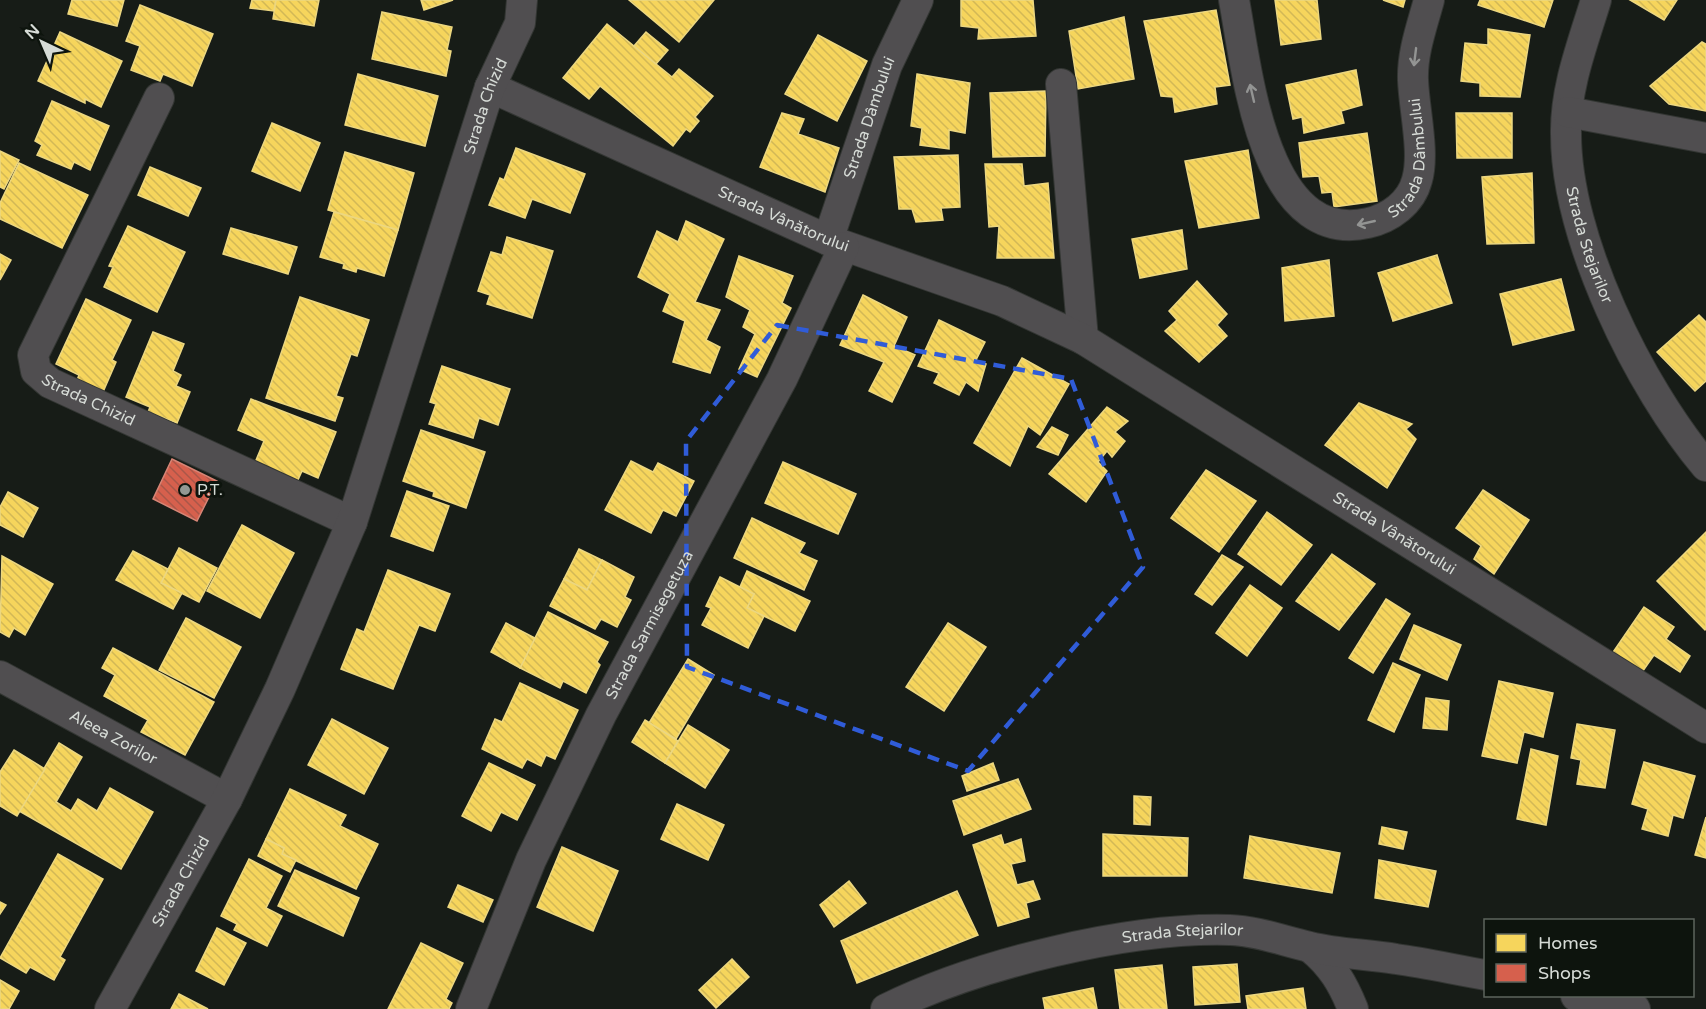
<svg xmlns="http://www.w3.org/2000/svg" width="1706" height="1009" viewBox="0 0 1706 1009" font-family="'Varela Round',sans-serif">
  <defs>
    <pattern id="homes-back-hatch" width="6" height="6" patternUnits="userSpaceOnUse" patternTransform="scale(1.5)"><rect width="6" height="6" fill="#f6d55c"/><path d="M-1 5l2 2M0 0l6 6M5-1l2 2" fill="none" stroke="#d2b856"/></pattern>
    <pattern id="shops-back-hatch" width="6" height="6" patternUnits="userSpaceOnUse" patternTransform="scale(1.5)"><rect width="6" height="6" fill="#d6604d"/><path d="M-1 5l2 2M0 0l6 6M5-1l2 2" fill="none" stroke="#a95749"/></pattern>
  </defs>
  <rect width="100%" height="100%" fill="#171c17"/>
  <g fill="url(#homes-back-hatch)" stroke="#ecd781" stroke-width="1.5">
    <path d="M72 0H124L117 26 68 14Z"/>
    <path d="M252 0H276L274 11 250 8Z"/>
    <path d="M276 0H319L314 26 273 19Z"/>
    <path d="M421 0H453L424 10Z"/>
    <path d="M629 0H714L679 42Z"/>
    <path d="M961 0H1033L1036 36 978 39 979 28 961 26Z"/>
    <path d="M1275 0H1317L1321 39 1281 45Z"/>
    <path d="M1383 0H1405L1403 7Z"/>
    <path d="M1480 0H1553L1544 27 1478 5Z"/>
    <path d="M1630 0H1677L1664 20Z"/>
    <path d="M140 5 213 34 192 86 163 74 160 81 131 70 140 46 126 41Z"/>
    <path d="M1216 10 1230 85 1215 87 1217 104 1175 112 1173 97 1161 96 1144 21Z"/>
    <path d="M382 12 452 27 447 50 451 51 446 76 372 59Z"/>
    <path d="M1124 17 1134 79 1078 89 1069 31Z"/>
    <path d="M607 24 672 77 679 69 713 96 695 117 699 121 690 132 686 129 673 146 600 86 589 99 563 78Z"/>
    <path d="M1488 29 1530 35 1520 97 1480 96V83L1461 81 1465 43 1488 45Z"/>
    <path d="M60 32 122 61 101 107 85 99V103L38 81Z"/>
    <path d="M646 32 668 50 656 64 634 46Z"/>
    <path d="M818 35 867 61 837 121 785 94Z"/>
    <path d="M1702 42 1706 44V111L1669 104 1650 86Z"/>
    <path d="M1356 70 1362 105 1341 111 1344 123 1304 133 1302 117 1293 119 1286 85Z"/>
    <path d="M358 74 438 96 425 146 345 125Z"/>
    <path d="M917 74 970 83 965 133 949 130V149L920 145 922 128 911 126Z"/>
    <path d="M1046 91 1045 156 993 157 990 93Z"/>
    <path d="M52 101 109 126 90 170 74 162 71 169 37 155 42 145 35 141Z"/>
    <path d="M782 113 804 119 798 134 839 148 825 192 760 167Z"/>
    <path d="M1456 113H1512V158H1457Z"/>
    <path d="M272 123 320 143 300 191 252 171Z"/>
    <path d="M1367 133 1377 201 1334 207 1332 192 1322 193 1319 176 1303 177 1299 143Z"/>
    <path d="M516 148 585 174 570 213 532 199 525 218 489 205 500 178 504 180Z"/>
    <path d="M1248 150 1259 218 1199 228 1185 161Z"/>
    <path d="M0 151 19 160 4 189 0 187Z"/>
    <path d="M345 152 414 173 398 230 328 210Z"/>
    <path d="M958 155 960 207 941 208 943 220 916 222 912 209H899L894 157Z"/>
    <path d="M19 163 88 195 62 248 0 219V203Z"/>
    <path d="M985 164H1022L1024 186 1048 183 1054 258H997L999 226 989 227Z"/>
    <path d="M150 167 201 188 188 216 138 195Z"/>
    <path d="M1532 173 1534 243 1487 244 1482 177Z"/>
    <path d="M334 212 398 230 384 276 357 268 356 272 343 268 344 264 320 257Z"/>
    <path d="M686 221 724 239 695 302 720 310 706 340 720 347 710 373 673 362 685 321 663 311 670 294 638 277 657 231 678 242Z"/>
    <path d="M128 226 185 252 157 312 104 287 113 267 109 266Z"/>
    <path d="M231 228 297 247 288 274 223 254Z"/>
    <path d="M1182 230 1187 269 1140 278 1132 239Z"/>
    <path d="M507 237 553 251 532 318 487 304 490 295 478 291 491 252 502 255Z"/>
    <path d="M0 254 11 260 0 280Z"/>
    <path d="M1437 255 1452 303 1393 321 1378 273Z"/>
    <path d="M739 256 793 276 782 303 791 308 757 377 739 369 755 334 743 327 750 310 726 297Z"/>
    <path d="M1329 260 1334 316 1285 321 1282 268Z"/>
    <path d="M1561 279 1574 330 1513 345 1500 294Z"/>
    <path d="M1197 281 1227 314 1217 325 1227 336 1199 362 1165 331 1177 320 1169 311Z"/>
    <path d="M863 295 907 317 894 346 915 355 892 402 869 391 884 362 840 345Z"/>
    <path d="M300 297 369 320 357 356 351 354 336 396 343 398 335 421 266 398Z"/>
    <path d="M86 299 131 320 112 360 116 362 103 392 77 380 79 375 56 364Z"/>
    <path d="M1699 315 1706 322V381L1695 391 1657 352Z"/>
    <path d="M939 320 985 342 976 360 986 364 978 391 966 382 959 395 934 383 939 373 918 366Z"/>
    <path d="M153 332 184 344 173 371 181 375 176 386 190 392 177 423 148 412 150 407 126 397Z"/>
    <path d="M1022 358 1069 384 1040 435 1028 426 1010 466 974 443Z"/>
    <path d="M442 366 510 389 498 425 479 418 473 438 429 424 436 404 430 402Z"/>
    <path d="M251 399 336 432 318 478 302 471 297 482 254 465 264 441 238 430Z"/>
    <path d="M1359 403 1412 424 1406 429 1416 439 1387 488 1325 445Z"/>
    <path d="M1107 407 1128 421 1115 432 1125 441 1112 457 1107 451 1098 462 1107 471 1086 502 1049 474Z"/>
    <path d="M1052 427 1068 435 1058 455 1037 447Z"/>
    <path d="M421 430 485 452 466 508 433 496 434 492 403 481Z"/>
    <path d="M631 461 653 472 658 463 694 481 676 516 663 510 651 533 605 510Z"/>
    <path d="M783 462 856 494 838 534 765 503Z"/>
    <path d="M1206 470 1256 501 1219 552 1171 518Z"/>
    <path d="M1483 490 1529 520 1494 574 1474 559 1481 546 1456 528Z"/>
    <path d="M407 491 449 506 433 551 391 536Z"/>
    <path d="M8 492 38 508 23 537 0 525V507Z"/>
    <path d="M1267 512 1312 545 1281 585 1238 554Z"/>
    <path d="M752 518 805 543 799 553 817 561 804 590 734 558Z"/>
    <path d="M242 525 294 553 260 618 207 591Z"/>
    <path d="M1706 532V629L1705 630 1657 581Z"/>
    <path d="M179 548 217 568 199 602 161 583Z"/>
    <path d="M579 549 602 560 587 590 564 579Z"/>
    <path d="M133 551 168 569 161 583 182 593 173 609 116 580Z"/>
    <path d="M1332 554 1375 584 1339 630 1296 601Z"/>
    <path d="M1222 555 1243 567 1212 605 1195 594Z"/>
    <path d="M2 556 53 584 25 635 14 628 9 637 0 632Z"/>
    <path d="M602 560 634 577 625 597 631 600 617 627 601 619 595 629 550 606 564 579 587 590Z"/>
    <path d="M388 570 450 594 435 631 419 625 393 689 341 669 357 629 364 632Z"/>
    <path d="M747 571 810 601 795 631 747 608 754 594 740 587Z"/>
    <path d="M720 577 754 594 747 608 764 616 748 648 702 625 711 608 706 606Z"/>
    <path d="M1250 585 1282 608 1247 656 1216 633Z"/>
    <path d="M1386 599 1410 614 1373 673 1349 658Z"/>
    <path d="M1644 607 1674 627 1666 639 1690 656 1680 672 1654 655 1638 678 1609 658Z"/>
    <path d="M548 612 608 642 597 662 600 665 586 693 563 681 560 688 520 668Z"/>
    <path d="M186 618 241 647 214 698 159 670Z"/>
    <path d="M506 623 535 638 520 668 491 652Z"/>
    <path d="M948 623 986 647 944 711 906 687Z"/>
    <path d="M1414 625 1461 645 1447 680 1400 659Z"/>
    <path d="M113 648 214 702 185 755 141 732 148 720 104 696 115 675 102 668Z"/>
    <path d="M688 659 714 675 676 739 649 723Z"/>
    <path d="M1393 663 1420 675 1394 732 1368 720Z"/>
    <path d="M1499 681 1553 693 1543 737 1524 732 1517 763 1482 756Z"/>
    <path d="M520 683 578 710 555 759 546 755 541 766 527 759 522 768 482 749 495 719 502 722Z"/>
    <path d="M1426 698 1449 701 1447 730 1423 728Z"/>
    <path d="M332 719 388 748 364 794 308 765Z"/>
    <path d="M645 720 678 741 665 763 632 742Z"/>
    <path d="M1577 724 1615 730 1605 788 1577 784 1581 760 1571 758Z"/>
    <path d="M688 725 729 750 705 788 665 763Z"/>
    <path d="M59 743 82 757 56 802 71 811 78 799 97 811 110 788 153 812 121 869 19 811Z"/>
    <path d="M1531 749 1558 756 1546 825 1517 819Z"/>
    <path d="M14 750 45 769 17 816 0 806V772Z"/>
    <path d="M1644 762 1695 776 1683 818 1673 815 1668 836 1642 829 1648 809 1632 804Z"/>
    <path d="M489 763 535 785 517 820 501 812 491 831 462 816Z"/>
    <path d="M993 763 999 780 967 791 962 776Z"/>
    <path d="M1018 779 1031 809 964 835 953 801Z"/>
    <path d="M290 789 346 815 340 826 378 844 356 889 282 854 284 848 266 839Z"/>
    <path d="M1134 796 1151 797 1150 825 1134 824Z"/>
    <path d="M677 804 724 825 708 860 661 839Z"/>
    <path d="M1706 817V858L1695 855Z"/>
    <path d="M1382 827 1407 832 1403 849 1379 844Z"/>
    <path d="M1103 834 1188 838 1187 876H1103Z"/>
    <path d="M1001 835 1004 845 1021 839 1025 861 1011 864 1017 885 1033 881 1040 899 1026 903 1029 917 998 926 973 845Z"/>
    <path d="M1250 836 1340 853 1332 893 1244 878Z"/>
    <path d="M266 839 284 848 282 854 296 860 290 872 258 856Z"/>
    <path d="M562 847 618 871 593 931 537 907Z"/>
    <path d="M58 854 103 879 60 957 65 960 54 980 30 967 26 973 0 958Z"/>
    <path d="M249 859 282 876 266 908 282 916 267 946 234 930 237 924 221 916Z"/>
    <path d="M1379 860 1436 871 1428 907 1375 898Z"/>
    <path d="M295 870 359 898 343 936 278 906Z"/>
    <path d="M849 881 866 903 834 927 820 905Z"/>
    <path d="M458 885 493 900 483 922 448 907Z"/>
    <path d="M957 891 978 935 857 983 841 941Z"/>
    <path d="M0 902 6 905 0 914Z"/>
    <path d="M217 928 246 943 224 985 196 971Z"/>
    <path d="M421 943 463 963 446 999 452 1003 449 1009H388Z"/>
    <path d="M732 959 749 977 716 1008 699 990Z"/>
    <path d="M1237 964 1240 1002 1195 1005 1193 967Z"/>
    <path d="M1162 965 1167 1009H1120L1115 970Z"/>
    <path d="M0 980 19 991 9 1009H0Z"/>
    <path d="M1093 988 1097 1009H1045L1043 998Z"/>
    <path d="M1303 988 1306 1009H1248L1246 996Z"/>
    <path d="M179 994 208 1009H171Z"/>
  </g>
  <path fill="url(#shops-back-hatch)" stroke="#d68576" stroke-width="1.5" d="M172 459 217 481 197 521 153 499Z"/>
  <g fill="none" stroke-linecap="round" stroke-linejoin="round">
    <defs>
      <g id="street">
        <path id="s1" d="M1234 0C1247 69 1263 247 1368 223 1390 218 1411 203 1417 180 1425 153 1414 109 1413 80 1412 53 1422 26 1429 0"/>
        <path id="s2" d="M1596 0C1583 43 1565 88 1566 134 1566 238 1639 387 1706 466"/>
        <path d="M1061 84 1083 339"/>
        <path id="s3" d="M490 87 828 240 1002 301 1083 339 1706 728"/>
        <path id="s4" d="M159 98 33 355 36 371 50 383 352 522"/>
        <path d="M1568 112 1706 138"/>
        <path id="s5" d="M828 240 887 65 918 0"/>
        <path id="s6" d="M0 676 227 799"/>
        <path d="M1311 948C1332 965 1343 984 1353 1009"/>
        <path d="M1576 996 1635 1009"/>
        <path id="s7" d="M110 1009 227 799 280 689 352 522 490 87 520 23 522 0"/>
        <path id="s8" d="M471 1009 531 860 601 715 782 379 844 247"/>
        <path id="s9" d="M886 1009C977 964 1128 927 1230 930 1258 931 1283 941 1310 947 1338 954 1368 954 1396 959 1426 963 1456 970 1486 975"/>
      </g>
    </defs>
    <use href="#street" stroke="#333633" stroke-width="32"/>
    <use href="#street" stroke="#504e50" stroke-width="30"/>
  </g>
  <defs><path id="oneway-shaft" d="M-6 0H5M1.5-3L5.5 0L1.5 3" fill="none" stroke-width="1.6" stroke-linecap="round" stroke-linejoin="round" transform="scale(1.5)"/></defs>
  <g stroke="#939493">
    <use href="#oneway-shaft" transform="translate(1415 57) rotate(97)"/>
    <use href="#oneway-shaft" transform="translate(1252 93) rotate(-103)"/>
    <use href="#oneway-shaft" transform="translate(1366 223) rotate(167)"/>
  </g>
  <path fill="none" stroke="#305cd8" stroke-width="4.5" stroke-dasharray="12 8" stroke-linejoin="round" d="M777 325 1071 379 1143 567 968 771 687 667 686 441Z"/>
  <circle fill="#939893" stroke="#0d140d" stroke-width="2" cx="185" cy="490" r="6"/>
  <g text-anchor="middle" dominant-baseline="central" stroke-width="6" stroke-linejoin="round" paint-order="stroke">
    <g font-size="16" fill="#d6dbd6" stroke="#0d140d">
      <text stroke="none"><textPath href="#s7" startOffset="981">Strada Chizid</textPath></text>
      <text stroke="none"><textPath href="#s5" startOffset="129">Strada Dâmbului</textPath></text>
      <text stroke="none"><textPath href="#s1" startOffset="378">Strada Dâmbului</textPath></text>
      <text stroke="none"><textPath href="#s3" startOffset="322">Strada Vânătorului</textPath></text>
      <text stroke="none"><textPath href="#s2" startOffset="252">Strada Stejarilor</textPath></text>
      <text stroke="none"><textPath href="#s4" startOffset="363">Strada Chizid</textPath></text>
      <text stroke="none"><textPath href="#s3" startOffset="1012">Strada Vânătorului</textPath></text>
      <text stroke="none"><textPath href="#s8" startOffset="424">Strada Sarmisegetuza</textPath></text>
      <text stroke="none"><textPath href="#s6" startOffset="129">Aleea Zorilor</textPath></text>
      <text stroke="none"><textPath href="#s7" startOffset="146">Strada Chizid</textPath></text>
      <text stroke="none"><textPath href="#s9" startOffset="308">Strada Stejarilor</textPath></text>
    </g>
    <g font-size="16" fill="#d6dbd6" stroke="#0d140d" text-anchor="start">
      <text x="197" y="490">P.T.</text>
    </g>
  </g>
  <rect x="1484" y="919" width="210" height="78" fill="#0d140d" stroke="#5d645d" stroke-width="1.5"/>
  <rect x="1496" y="934" width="30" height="18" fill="#f6d55c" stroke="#5d645d" stroke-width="1.5"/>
  <text x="1538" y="949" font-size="18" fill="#d6dbd6">Homes</text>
  <rect x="1496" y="964" width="30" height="18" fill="#d6604d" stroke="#5d645d" stroke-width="1.5"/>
  <text x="1538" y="979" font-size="18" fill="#d6dbd6">Shops</text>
  <g transform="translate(42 42) rotate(316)" stroke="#0d140d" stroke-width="4.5" paint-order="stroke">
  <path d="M0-4.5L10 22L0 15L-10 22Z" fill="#d6dbd6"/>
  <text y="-9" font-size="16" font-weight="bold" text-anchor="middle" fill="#d6dbd6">N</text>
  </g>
</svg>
